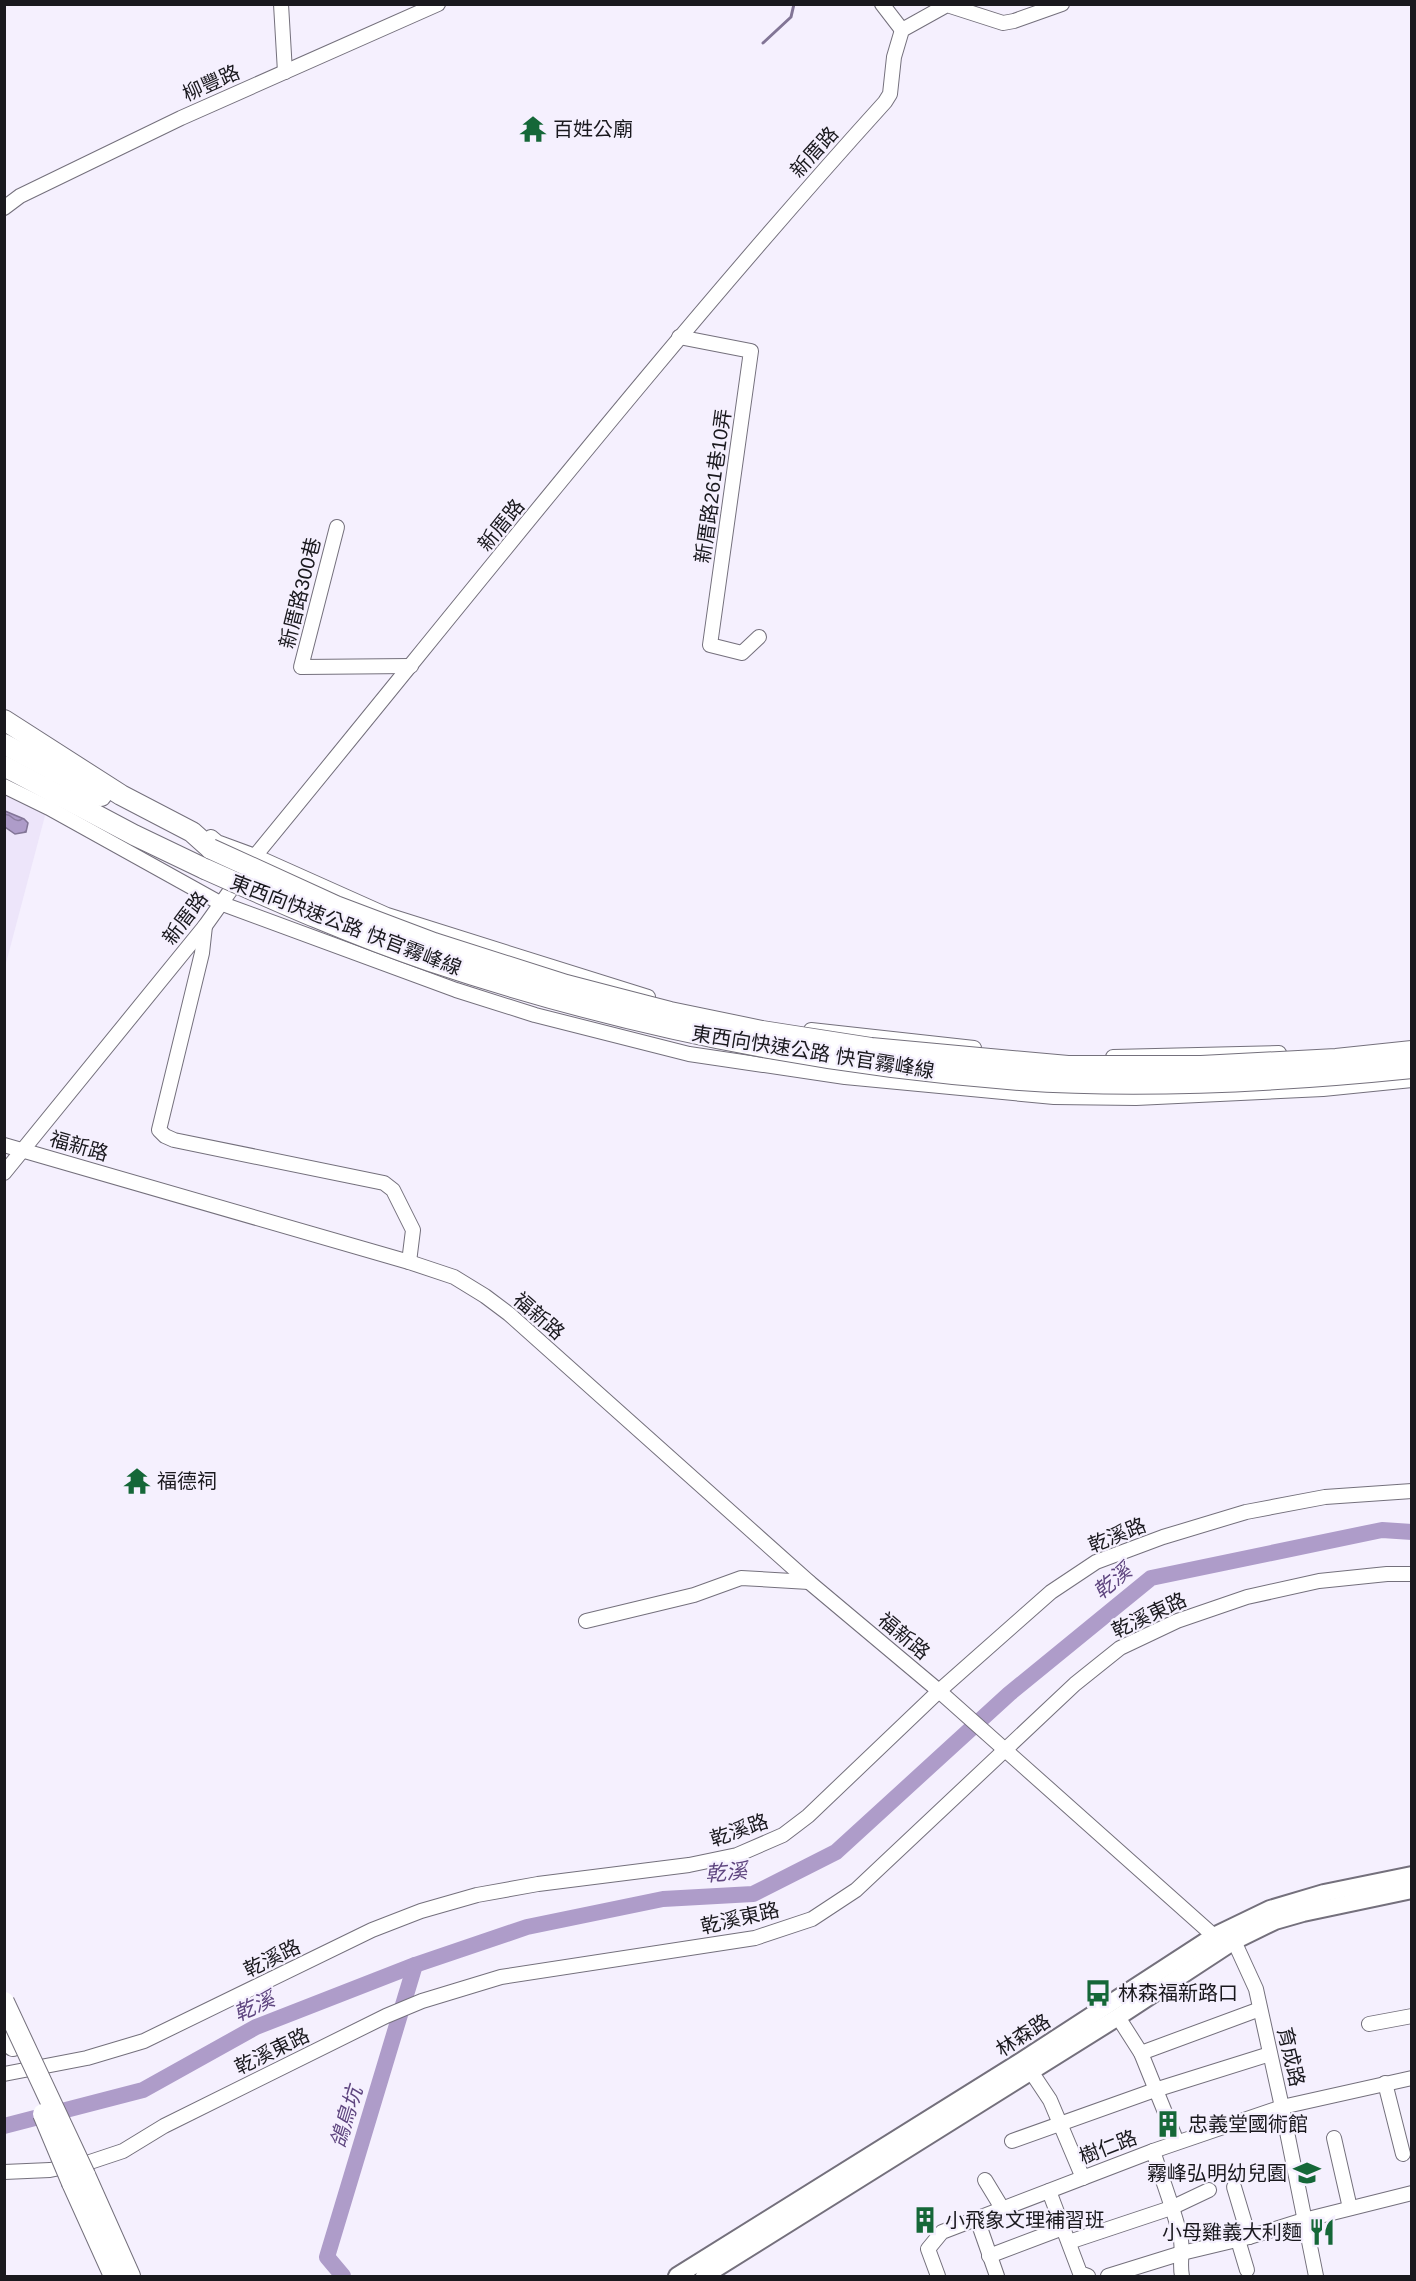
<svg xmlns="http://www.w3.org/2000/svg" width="1416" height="2281" viewBox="0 0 1416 2281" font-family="Arial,'Noto Sans TC',sans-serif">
  <defs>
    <pattern id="water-waves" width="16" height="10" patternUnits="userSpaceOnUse" patternTransform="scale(1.5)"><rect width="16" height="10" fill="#ae9cc9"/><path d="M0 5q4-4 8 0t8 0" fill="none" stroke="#8d7ea3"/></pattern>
  </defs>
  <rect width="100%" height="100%" fill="#f5f0fe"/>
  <path fill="#ede5fa" d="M5 790 46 812 5 967Z"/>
  <path fill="url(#water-waves)" stroke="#827596" stroke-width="1.5" d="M5 811 24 819 28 823 26 832 15 834 5 827Z"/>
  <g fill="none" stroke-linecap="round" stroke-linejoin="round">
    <path stroke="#827596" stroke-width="3" d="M763 43 791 17 794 4"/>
    <g stroke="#ae9cc9" stroke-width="16">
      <path d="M4 2126 143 2090 256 2027 415 1965 527 1927 663 1899 753 1894 836 1852 1009 1694 1151 1578 1382 1530 1412 1532"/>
      <path d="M343 2276 327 2257 415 1965"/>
    </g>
    <defs>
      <g id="minor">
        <path d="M281 4 285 72"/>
        <path d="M882 4 902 30"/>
        <path d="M4 208 20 196 181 118 438 4"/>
        <path d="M679 337 751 351 710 645 742 653 759 637"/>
        <path d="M337 527 301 667 411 666"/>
        <path d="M4 786 49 808 220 903 456 990 535 1015 689 1054 845 1077 1054 1097 1136 1098 1323 1089 1412 1080"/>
        <path d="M211 837 217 842 255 856 387 915 648 997"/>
        <path d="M205 926 202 953 159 1130 165 1136 174 1140 384 1183 393 1190 413 1230 409 1262"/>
        <path d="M811 1030 974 1048"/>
        <path d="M1113 1057 1279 1053"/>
        <path d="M4 1145 409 1262 454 1277 485 1296 509 1314 809 1582 939 1691 1214 1936 1234 1941 1256 1989 1282 2107 1316 2276"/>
        <path d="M4 1173 205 926 255 856C463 603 665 345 885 102L890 94 894 57 902 30 947 5 1003 23 1014 21 1062 4"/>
        <path d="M586 1621 694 1595 741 1578 809 1582"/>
        <path d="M1118 2017 1141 2053 1177 2142"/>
        <path d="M1369 2024 1412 2016"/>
        <path d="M1141 2053 1260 2009"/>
        <path d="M1026 2064 1050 2100 1083 2178"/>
        <path d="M4 2074 87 2058 144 2041 372 1930 421 1911 477 1895 538 1884 689 1865 737 1855 783 1835 808 1816 939 1691 1051 1592 1096 1562 1163 1537 1246 1512 1325 1497 1412 1491"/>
        <path d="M1385 2083 1403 2154"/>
        <path d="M1334 2138 1350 2208"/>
        <path d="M1012 2141 1155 2090 1270 2054"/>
        <path d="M1153 2151C1162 2179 1173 2207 1180 2235 1184 2249 1179 2263 1182 2276"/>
        <path d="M4 2172 50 2170 90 2162 123 2151 164 2126 386 2016 422 2001 501 1977 755 1938 812 1919 856 1890 1075 1684 1120 1648 1177 1621 1247 1597 1319 1581 1387 1574H1412"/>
        <path d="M985 2180 1002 2208"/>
        <path d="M1234 2187 1249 2237"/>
        <path d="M1049 2191 1080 2273 1088 2276"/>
        <path d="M977 2219 997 2276"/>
        <path d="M1238 2240 1247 2270"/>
        <path d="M1069 2242 1171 2208 1209 2190"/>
        <path d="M989 2256 1063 2228"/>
        <path d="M938 2276 928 2249 942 2232 1153 2151 1282 2107 1412 2078"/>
        <path d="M1108 2276 1182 2253 1249 2237 1304 2220 1412 2193"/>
      </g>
      <g id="major">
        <path d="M677 2276 1023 2060 1214 1936 1270 1909 1324 1893 1412 1875"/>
        <path d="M704 2276 1118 2017 1234 1941 1275 1921 1303 1913 1412 1890"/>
      </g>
      <g id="highway">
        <path d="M4 720 121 795 192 832 211 849"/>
        <path d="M4 744 101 796"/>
        <path d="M4 766 134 835 205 869"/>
        <path d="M4 2027 13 2046"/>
        <path d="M85 2175 130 2276"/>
        <path d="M72 2183 114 2276"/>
      </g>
    </defs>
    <use href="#minor" stroke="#74707c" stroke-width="16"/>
    <use href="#major" stroke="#74707c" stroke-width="20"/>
    <use href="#highway" stroke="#74707c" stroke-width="22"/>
    <use href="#minor" stroke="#fff" stroke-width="14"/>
    <use href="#major" stroke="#fff" stroke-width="16"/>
    <use href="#highway" stroke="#fff" stroke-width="20"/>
    <defs>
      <g id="highway-bridge">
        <path d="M211 849 336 906 434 943 566 985 612 997 670 1012 762 1031 871 1048 1068 1066H1201L1336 1059 1412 1051"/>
        <path d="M205 869C279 902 353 935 430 961 621 1025 818 1065 1020 1080 1148 1089 1284 1081 1412 1068"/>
        <path d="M4 2002 85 2175"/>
        <path d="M43 2114 72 2183"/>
      </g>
    </defs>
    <use href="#highway-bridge" stroke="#74707c" stroke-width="22" stroke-linecap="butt"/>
    <use href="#highway-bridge" stroke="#fff" stroke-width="20"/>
  </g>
  <defs>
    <symbol id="temple-bare" viewBox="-9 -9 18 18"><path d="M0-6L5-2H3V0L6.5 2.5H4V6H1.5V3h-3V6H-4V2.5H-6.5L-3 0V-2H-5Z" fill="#156738" stroke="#f5f0fe" stroke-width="2.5" paint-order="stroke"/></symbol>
    <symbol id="bus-bare" viewBox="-9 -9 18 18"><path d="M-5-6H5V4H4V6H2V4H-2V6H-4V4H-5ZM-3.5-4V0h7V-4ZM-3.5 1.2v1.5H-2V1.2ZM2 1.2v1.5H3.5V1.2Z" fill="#156738" stroke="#f5f0fe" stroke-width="2.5" paint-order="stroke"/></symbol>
    <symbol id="building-bare" viewBox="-9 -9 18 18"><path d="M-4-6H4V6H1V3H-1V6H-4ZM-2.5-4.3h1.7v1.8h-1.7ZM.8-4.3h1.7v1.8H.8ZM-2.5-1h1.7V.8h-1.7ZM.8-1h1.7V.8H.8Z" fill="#156738" stroke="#f5f0fe" stroke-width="2.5" paint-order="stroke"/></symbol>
    <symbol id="school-bare" viewBox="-9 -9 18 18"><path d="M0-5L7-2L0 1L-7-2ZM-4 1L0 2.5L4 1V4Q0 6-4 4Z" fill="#156738" stroke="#f5f0fe" stroke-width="2.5" paint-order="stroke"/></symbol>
    <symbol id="restaurant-bare" viewBox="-9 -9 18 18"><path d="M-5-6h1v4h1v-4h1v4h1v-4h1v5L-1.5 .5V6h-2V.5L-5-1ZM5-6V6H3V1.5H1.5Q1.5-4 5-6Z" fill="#156738" stroke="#f5f0fe" stroke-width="2.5" paint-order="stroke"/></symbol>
  </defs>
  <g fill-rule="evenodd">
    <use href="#temple-bare" x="514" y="110" width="38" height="38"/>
    <use href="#temple-bare" x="118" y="1462" width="38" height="38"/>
    <use href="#bus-bare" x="1079" y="1974" width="38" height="38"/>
    <use href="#building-bare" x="1149" y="2105" width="38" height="38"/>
    <use href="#school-bare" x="1288" y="2154" width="38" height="38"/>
    <use href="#building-bare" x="906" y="2201" width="38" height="38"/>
    <use href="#restaurant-bare" x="1303" y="2213" width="38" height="38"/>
  </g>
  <g text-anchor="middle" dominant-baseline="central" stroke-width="4.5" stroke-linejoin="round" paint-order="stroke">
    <g font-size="20" fill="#1a191e" stroke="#f5f0fe">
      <text transform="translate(211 83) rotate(-24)">柳豐路</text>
      <text transform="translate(814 152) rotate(-48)">新厝路</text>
      <text transform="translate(713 486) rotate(-82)">新厝路261巷10弄</text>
      <text transform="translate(501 525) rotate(-51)">新厝路</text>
      <text transform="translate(300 593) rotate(-76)">新厝路300巷</text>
      <text transform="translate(185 918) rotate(-53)">新厝路</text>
      <text transform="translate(346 925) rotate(21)">東西向快速公路 快官霧峰線</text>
      <text transform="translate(813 1052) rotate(9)">東西向快速公路 快官霧峰線</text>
      <text transform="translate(79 1146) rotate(16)">福新路</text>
      <text transform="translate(539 1316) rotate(41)">福新路</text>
      <text transform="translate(1117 1535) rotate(-22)">乾溪路</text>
      <text transform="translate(1149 1615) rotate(-25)">乾溪東路</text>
      <text transform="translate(904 1636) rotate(40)">福新路</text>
      <text transform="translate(739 1830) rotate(-19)">乾溪路</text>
      <text transform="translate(740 1918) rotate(-13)">乾溪東路</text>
      <text transform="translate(272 1958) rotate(-26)">乾溪路</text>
      <text transform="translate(1023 2035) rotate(-33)">林森路</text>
      <text transform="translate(272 2051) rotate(-26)">乾溪東路</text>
      <text transform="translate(1291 2057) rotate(77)">育成路</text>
      <text transform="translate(1108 2147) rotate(-21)">樹仁路</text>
    </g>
    <g font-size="20" fill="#1a191e" stroke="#f5f0fe" text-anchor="start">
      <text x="553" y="129">百姓公廟</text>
      <text x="157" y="1481">福德祠</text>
      <text x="1118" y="1993">林森福新路口</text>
      <text x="1188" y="2124">忠義堂國術館</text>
      <text x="1287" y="2173" text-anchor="end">霧峰弘明幼兒園</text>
      <text x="945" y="2220">小飛象文理補習班</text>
      <text x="1302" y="2232" text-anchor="end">小母雞義大利麵</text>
    </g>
    <g font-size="21" font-style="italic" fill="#5e457f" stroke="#f5f0fe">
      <text transform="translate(1112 1581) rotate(-39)">乾溪</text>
      <text transform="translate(726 1872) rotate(-5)">乾溪</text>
      <text transform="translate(254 2006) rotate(-24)">乾溪</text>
      <text transform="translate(346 2117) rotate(-73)">鴿鳥坑</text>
    </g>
  </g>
  <rect width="1416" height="2281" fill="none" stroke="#1a191e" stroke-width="12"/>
</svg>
